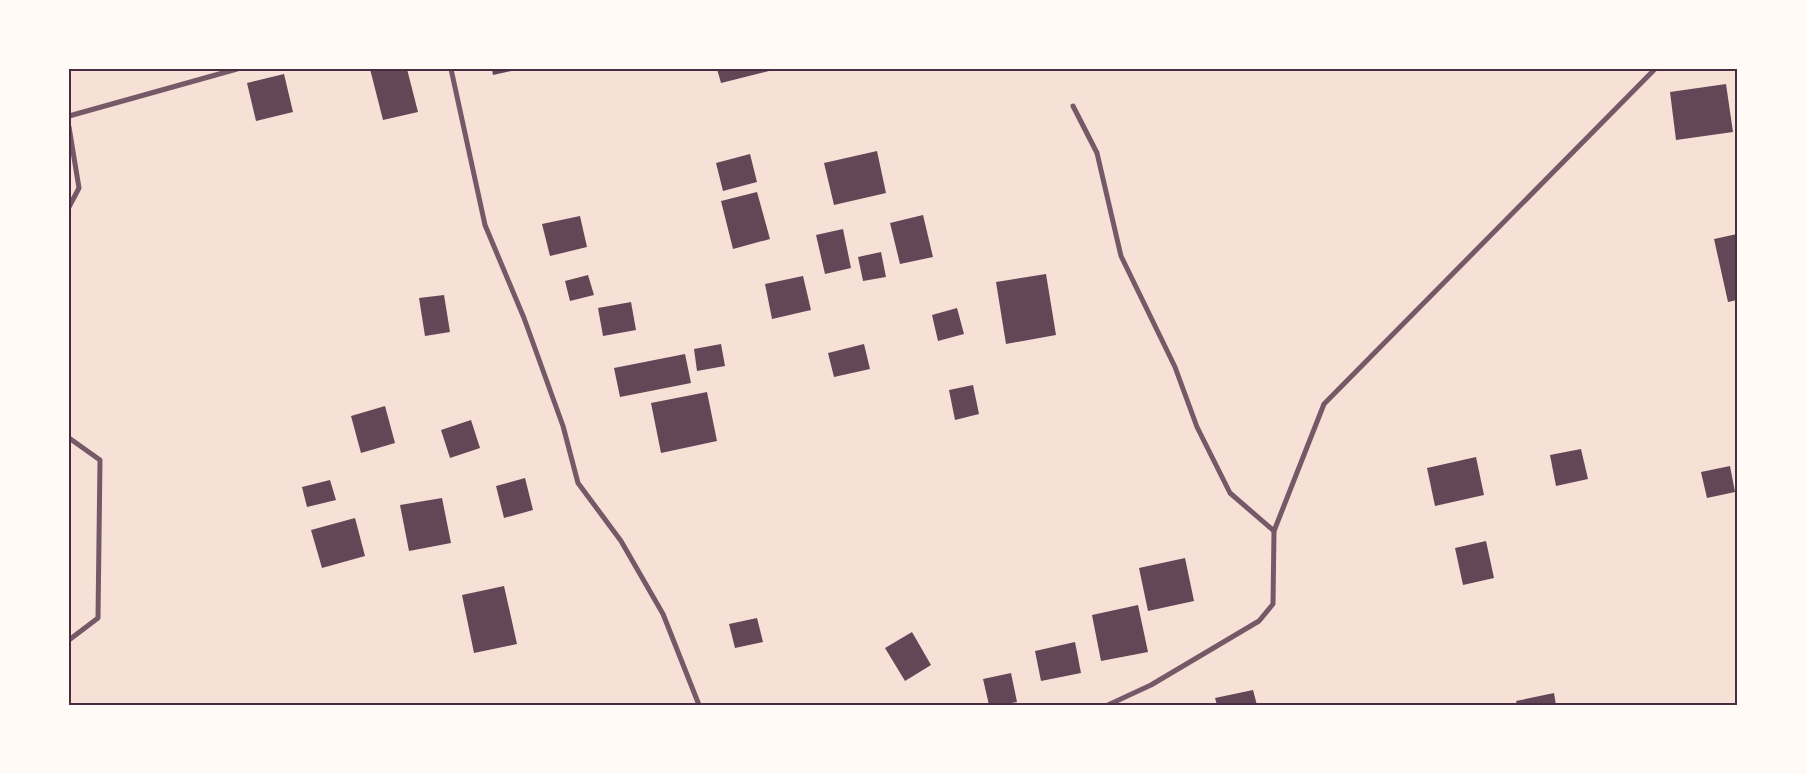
<svg xmlns="http://www.w3.org/2000/svg" width="1806" height="774" viewBox="0 0 1806 774" font-family="Overpass,sans-serif">
  <rect width="100%" height="100%" fill="#f7e1d7"/>
  <g fill="#644757">
    <path d="M370 69H407L418 112 383 120Z"/>
    <path d="M492 69H516V70L493 75Z"/>
    <path d="M717 69H777L721 83Z"/>
    <path d="M284 74 293 112 256 121 247 83Z"/>
    <path d="M1726 84 1733 132 1676 140 1670 92Z"/>
    <path d="M877 151 886 193 834 205 824 163Z"/>
    <path d="M750 154 757 182 723 191 716 163Z"/>
    <path d="M757 192 770 239 733 249 721 201Z"/>
    <path d="M923 215 933 257 900 264 890 223Z"/>
    <path d="M580 216 587 247 550 256 542 224Z"/>
    <path d="M843 229 851 268 825 274 816 235Z"/>
    <path d="M1737 234V300L1728 302 1714 239Z"/>
    <path d="M881 252 886 277 863 281 858 257Z"/>
    <path d="M1046 274 1056 335 1006 344 996 282Z"/>
    <path d="M588 275 594 295 570 301 565 281Z"/>
    <path d="M803 276 811 310 772 319 765 284Z"/>
    <path d="M444 295 450 332 425 336 419 298Z"/>
    <path d="M631 302 636 330 603 336 598 308Z"/>
    <path d="M957 308 964 334 938 341 932 315Z"/>
    <path d="M721 344 725 366 697 371 694 349Z"/>
    <path d="M864 344 870 369 834 377 828 353Z"/>
    <path d="M685 354 691 383 620 397 614 368Z"/>
    <path d="M973 385 979 414 955 420 949 390Z"/>
    <path d="M707 392 717 441 661 453 651 403Z"/>
    <path d="M385 406 395 443 361 453 351 416Z"/>
    <path d="M471 420 480 448 450 458 441 430Z"/>
    <path d="M1581 449 1588 479 1556 486 1550 455Z"/>
    <path d="M1476 457 1484 495 1435 506 1427 468Z"/>
    <path d="M1730 466 1735 492 1707 498 1701 472Z"/>
    <path d="M525 478 533 510 504 518 496 486Z"/>
    <path d="M330 480 336 500 307 507 302 487Z"/>
    <path d="M442 498 451 543 409 551 400 505Z"/>
    <path d="M355 518 365 556 322 568 311 530Z"/>
    <path d="M1486 541 1494 578 1463 585 1455 548Z"/>
    <path d="M1185 558 1194 601 1148 611 1139 568Z"/>
    <path d="M504 586 517 644 474 653 462 595Z"/>
    <path d="M1138 605 1148 652 1101 661 1092 615Z"/>
    <path d="M757 618 763 642 735 648 729 624Z"/>
    <path d="M912 632 931 665 905 681 885 648Z"/>
    <path d="M1075 642 1081 673 1041 681 1035 651Z"/>
    <path d="M1011 673 1017 702 1001 705H989L983 679Z"/>
    <path d="M1253 690 1257 705H1217L1215 698Z"/>
    <path d="M1554 693 1556 705H1517L1516 701Z"/>
  </g>
  <g fill="none" stroke-linecap="round" stroke-linejoin="round">
    <g stroke="#755966" stroke-width="5">
      <path d="M451 69 485 225 524 318 563 426 578 483 621 541 663 614 699 705"/>
      <path d="M1073 106 1097 153 1121 256 1175 367 1197 427 1230 493 1274 531"/>
      <path d="M69 116 237 69"/>
      <path d="M69 127 79 188 69 207"/>
      <path d="M69 438 100 460 98 618 69 640"/>
      <path d="M1108 705 1151 685 1259 621 1273 604 1274 531 1324 404 1655 69"/>
    </g>
  </g>
  <rect width="1806" height="774" fill="none" stroke="#fffaf5" stroke-width="140"/>
  <rect x="70" y="70" width="1666" height="634" fill="none" stroke="#4a2c40" stroke-width="2"/>
</svg>
